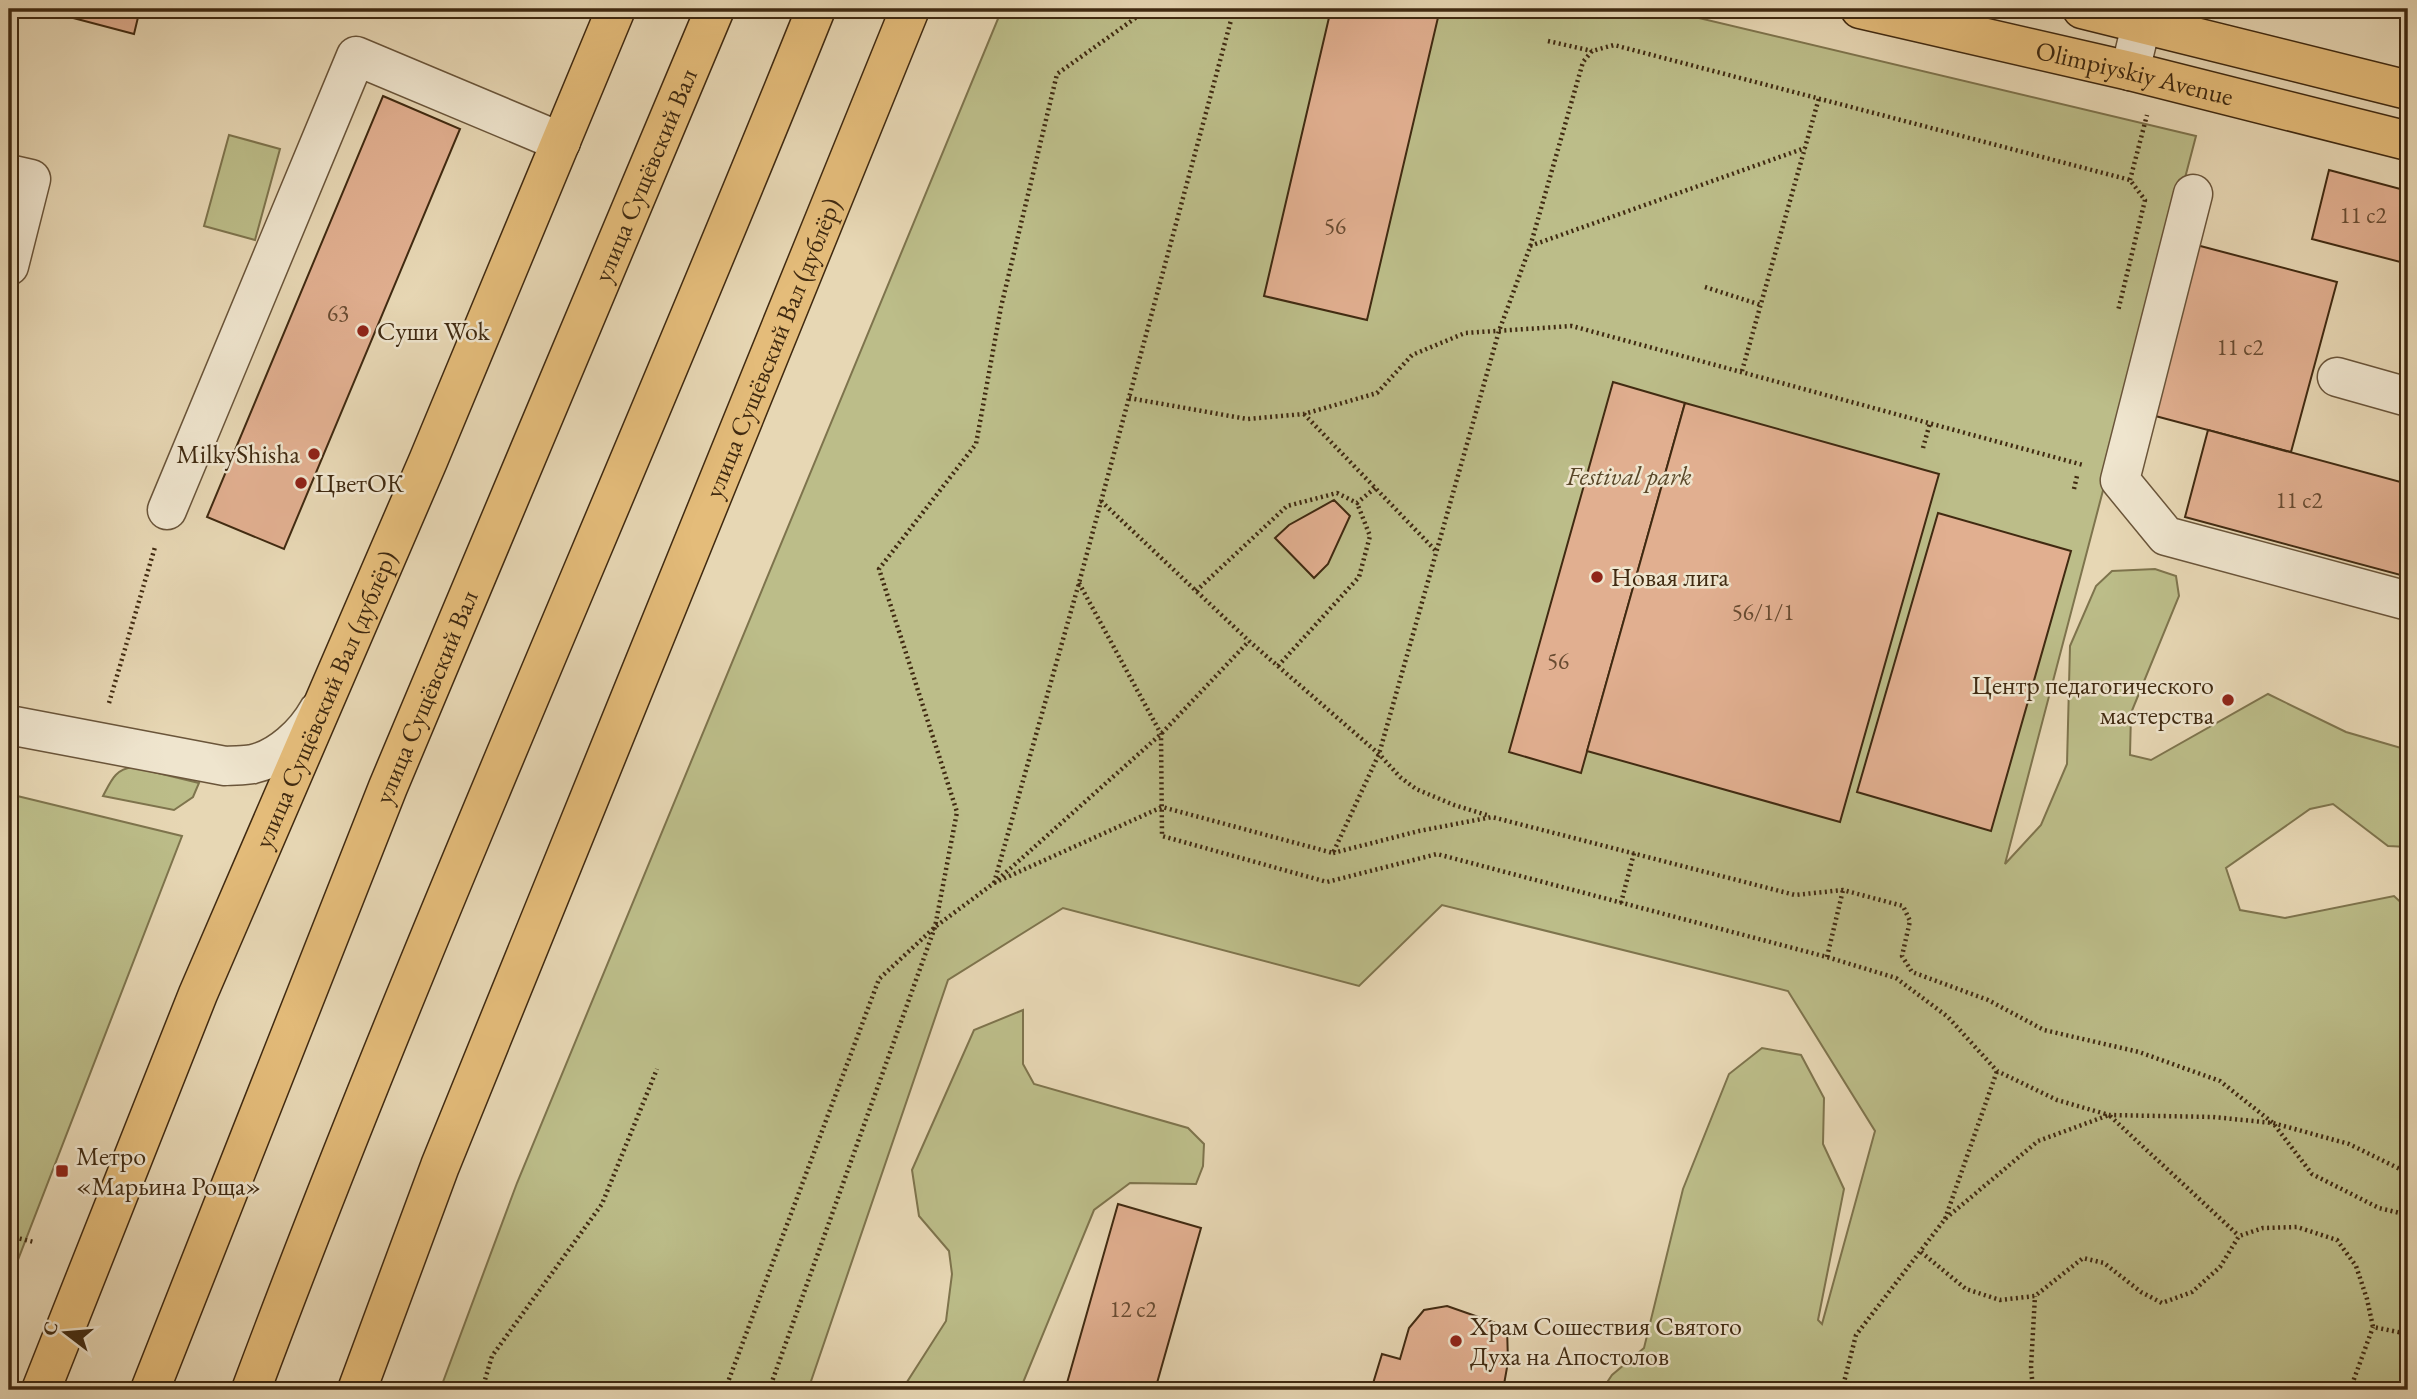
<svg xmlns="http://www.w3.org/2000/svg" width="2417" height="1399" viewBox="0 0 2417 1399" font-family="'EB Garamond',serif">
  <rect width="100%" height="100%" fill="#e7d7b4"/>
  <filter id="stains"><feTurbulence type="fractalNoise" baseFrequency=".00286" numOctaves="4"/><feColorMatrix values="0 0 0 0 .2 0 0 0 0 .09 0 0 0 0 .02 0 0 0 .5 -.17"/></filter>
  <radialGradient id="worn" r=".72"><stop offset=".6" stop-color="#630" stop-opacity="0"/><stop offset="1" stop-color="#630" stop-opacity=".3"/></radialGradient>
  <g fill="#bcbd89" stroke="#7e744d" stroke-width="2">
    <path d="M1002 9H1661L2196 136 2005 864 2041 825 2067 764 2070 646 2096 586 2112 571 2155 569 2176 576 2179 596 2131 713 2130 755 2151 760 2268 694 2346 732 2408 750V847L2388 846 2333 804 2310 809 2226 868 2240 910 2285 918 2394 896 2408 909V1390H1602L1612 1375 1644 1348 1683 1189 1729 1074 1762 1048 1801 1055 1824 1098 1823 1144 1844 1189 1818 1320 1822 1324 1875 1131 1788 991 1442 905 1359 986 1063 908 948 980 808 1390H440L517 1183Z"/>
    <path d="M229 135 280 149 255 240 204 226Z"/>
    <path d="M133 767 199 783 193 797 174 810 103 796C111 781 115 769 133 767Z"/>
    <path d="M9 794 182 836 9 1283Z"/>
    <path d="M1023 1010V1064L1034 1084 1188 1128 1204 1144 1203 1166 1196 1184 1130 1183 1094 1210 1020 1390H909L907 1382 946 1321 952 1274 949 1251 919 1216 912 1170 974 1030Z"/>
  </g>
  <g fill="#e1af90" stroke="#402a11" stroke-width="2">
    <path d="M39 9H140L134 34Z"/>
    <path d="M1331 9H1440L1367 320 1264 296Z"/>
    <path d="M383 96 460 129 284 549 207 517Z"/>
    <path d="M2329 170 2408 191V264L2312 239Z"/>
    <path d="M2189 243 2337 282 2291 452 2144 413Z"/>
    <path d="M1613 382 1685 403 1581 773 1509 752Z"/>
    <path d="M1685 403 1939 474 1840 822 1587 751Z"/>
    <path d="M2208 430 2408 484V577L2185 517Z"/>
    <path d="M1334 500 1350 516 1328 564 1314 578 1275 538 1289 525Z"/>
    <path d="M1938 513 2071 551 1991 831 1857 792Z"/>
    <path d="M1118 1204 1201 1228 1155 1390H1065Z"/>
    <path d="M1447 1306 1507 1327 1508 1362 1503 1390H1371L1382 1354 1400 1359 1409 1328 1424 1310Z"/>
  </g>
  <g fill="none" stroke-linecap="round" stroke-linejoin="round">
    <defs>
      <g id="minor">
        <path d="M2130 71 2145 9"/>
        <path d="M9 174 31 179 9 266"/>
        <path d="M2193 194 2120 480 2166 536 2408 601"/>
        <path d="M2337 377 2408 397"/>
        <path d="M167 510 356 56 561 142"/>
        <path d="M9 725 225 766C234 765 245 766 253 764 280 758 305 734 318 711"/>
      </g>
      <g id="major">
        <path id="s1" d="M1860 9 2130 71 2408 141"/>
        <path d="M2082 9 2408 90"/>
        <path id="s2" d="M41 1390 198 994 428 461 616 9"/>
        <path id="s3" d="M150 1390 388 787 715 9"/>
        <path d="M251 1390C425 924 631 470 816 9"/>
        <path id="s4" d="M357 1390 440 1166 910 9"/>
      </g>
    </defs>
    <use href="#minor" stroke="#6a553a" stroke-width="41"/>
    <use href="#major" stroke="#402a11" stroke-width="41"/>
    <g stroke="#402a11" stroke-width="4.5" stroke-dasharray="2 3.5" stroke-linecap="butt">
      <path d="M968 10V9"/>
      <path d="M1548 41 1592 51"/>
      <path d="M2130 180 2147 115"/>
      <path d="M1530 246 1805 148"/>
      <path d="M1705 287 1761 305"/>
      <path d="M1742 371 1819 98"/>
      <path d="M1129 398 1247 419 1304 414 1377 393 1412 355 1465 333 1572 326 2083 465"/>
      <path d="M1304 414 1435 550"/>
      <path d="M1923 448 1930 423"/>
      <path d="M2074 489 2077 476"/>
      <path d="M1101 501 1249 641 1379 754 1400 777 1416 789 1454 805 1490 816"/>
      <path d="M1079 583 1161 734 1162 836 1327 882 1437 854 1827 957 1896 978 1948 1017 1997 1071 2057 1100 2109 1115 2213 1117 2273 1123 2349 1144 2408 1173"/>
      <path d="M1196 591 1287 506 1337 493 1357 503 1375 488"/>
      <path d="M1278 666 1359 577 1370 536 1357 503"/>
      <path d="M109 703 155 547"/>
      <path d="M1333 853 1419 831 1492 817 1795 895 1843 890 1903 906 1910 921 1902 956 1912 972 1988 1000 2044 1030 2139 1052 2220 1081 2273 1123 2312 1174 2379 1208 2408 1215"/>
      <path d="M9 870 15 788"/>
      <path d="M994 883 1162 807 1333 853 1379 754 1499 331 1530 247 1583 62 1592 51 1614 45 2130 180 2145 200 2118 311"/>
      <path d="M994 883 1079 583 1234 9"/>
      <path d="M1621 903 1634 853"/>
      <path d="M1827 957 1843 890"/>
      <path d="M1945 1219 1997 1071"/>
      <path d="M9 1236 34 1242"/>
      <path d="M1921 1252 1966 1289 2000 1300 2035 1296 2083 1258 2104 1263 2141 1292 2162 1303 2192 1292 2220 1267 2239 1236 2263 1228 2297 1227 2337 1240 2356 1266 2367 1299 2373 1327 2408 1334"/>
      <path d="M482 1390 492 1356 602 1204 657 1069"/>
      <path d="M725 1390 879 979 935 927 994 883 1161 734 1249 641"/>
      <path d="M769 1390 935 927 957 812 879 569 976 444 1001 307 1057 74 1148 9"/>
      <path d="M1842 1390 1856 1335 1945 1219 2038 1141 2109 1115 2239 1236"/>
      <path d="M2033 1390 2031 1367 2035 1296"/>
      <path d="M2350 1390 2373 1327"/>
    </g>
    <use href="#minor" stroke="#efe5ce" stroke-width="38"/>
    <use href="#major" stroke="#e4bc7a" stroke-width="38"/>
  </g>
  <g fill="#8f2418" stroke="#efe5ce" stroke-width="2.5">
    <circle cx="363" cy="331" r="7"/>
    <circle cx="314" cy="454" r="7"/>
    <circle cx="301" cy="483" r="7"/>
    <circle cx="1597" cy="577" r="7"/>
    <circle cx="2228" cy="700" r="7"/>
    <rect x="55" y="1164" width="14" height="14" rx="3.5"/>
    <circle cx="1456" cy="1341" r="7"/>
  </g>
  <g text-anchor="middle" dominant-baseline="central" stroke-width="5" stroke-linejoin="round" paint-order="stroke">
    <g font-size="23" fill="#684b31">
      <text x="2363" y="215">11 с2</text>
      <text x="1335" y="226">56</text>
      <text x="338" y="313">63</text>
      <text x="2240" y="347">11 с2</text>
      <text x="2299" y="500">11 с2</text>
      <text x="1763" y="612">56/1/1</text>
      <text x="1558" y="661">56</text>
      <text x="1133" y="1309">12 с2</text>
    </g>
    <g font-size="26" fill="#402a11" stroke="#efe5ce">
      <text stroke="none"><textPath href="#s1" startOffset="282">Olimpiyskiy Avenue</textPath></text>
      <text stroke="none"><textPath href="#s3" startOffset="1312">улица Сущёвский Вал</textPath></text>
      <text stroke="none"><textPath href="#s4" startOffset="1122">улица Сущёвский Вал (дублёр)</textPath></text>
      <text stroke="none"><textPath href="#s3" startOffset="746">улица Сущёвский Вал</textPath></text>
      <text stroke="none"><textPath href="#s2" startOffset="747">улица Сущёвский Вал (дублёр)</textPath></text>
    </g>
    <g font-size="26" fill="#402a11" stroke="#efe5ce" text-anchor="start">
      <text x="377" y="331">Суши Wok</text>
      <text x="300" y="454" text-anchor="end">MilkyShisha</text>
      <text x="315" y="483">ЦветОК</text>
      <text x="1611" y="577">Новая лига</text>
      <text x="2214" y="685" text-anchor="end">Центр педагогического<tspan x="2214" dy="30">мастерства</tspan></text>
      <text x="76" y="1156">Метро<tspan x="76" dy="30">«Марьина Роща»</tspan></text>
      <text x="1470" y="1326">Храм Сошествия Святого<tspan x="1470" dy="30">Духа на Апостолов</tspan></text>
    </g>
    <g font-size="26" font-style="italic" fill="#594729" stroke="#efe5ce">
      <text x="1629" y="476">Festival park</text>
    </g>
  </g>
  <rect width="2417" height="1399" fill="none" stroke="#e7d7b4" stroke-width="35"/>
  <rect x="10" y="10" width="2396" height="1378" fill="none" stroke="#402a11" stroke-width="3.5"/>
  <rect x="18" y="18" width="2382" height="1364" fill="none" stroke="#402a11" stroke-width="2"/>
  <g transform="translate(66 1333) rotate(286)" stroke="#efe5ce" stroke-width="5" paint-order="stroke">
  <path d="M0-5L12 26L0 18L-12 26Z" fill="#402a11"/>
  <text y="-10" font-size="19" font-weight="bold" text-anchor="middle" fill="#402a11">С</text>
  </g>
  <rect width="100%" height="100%" filter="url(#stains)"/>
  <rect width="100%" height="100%" fill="url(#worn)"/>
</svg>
